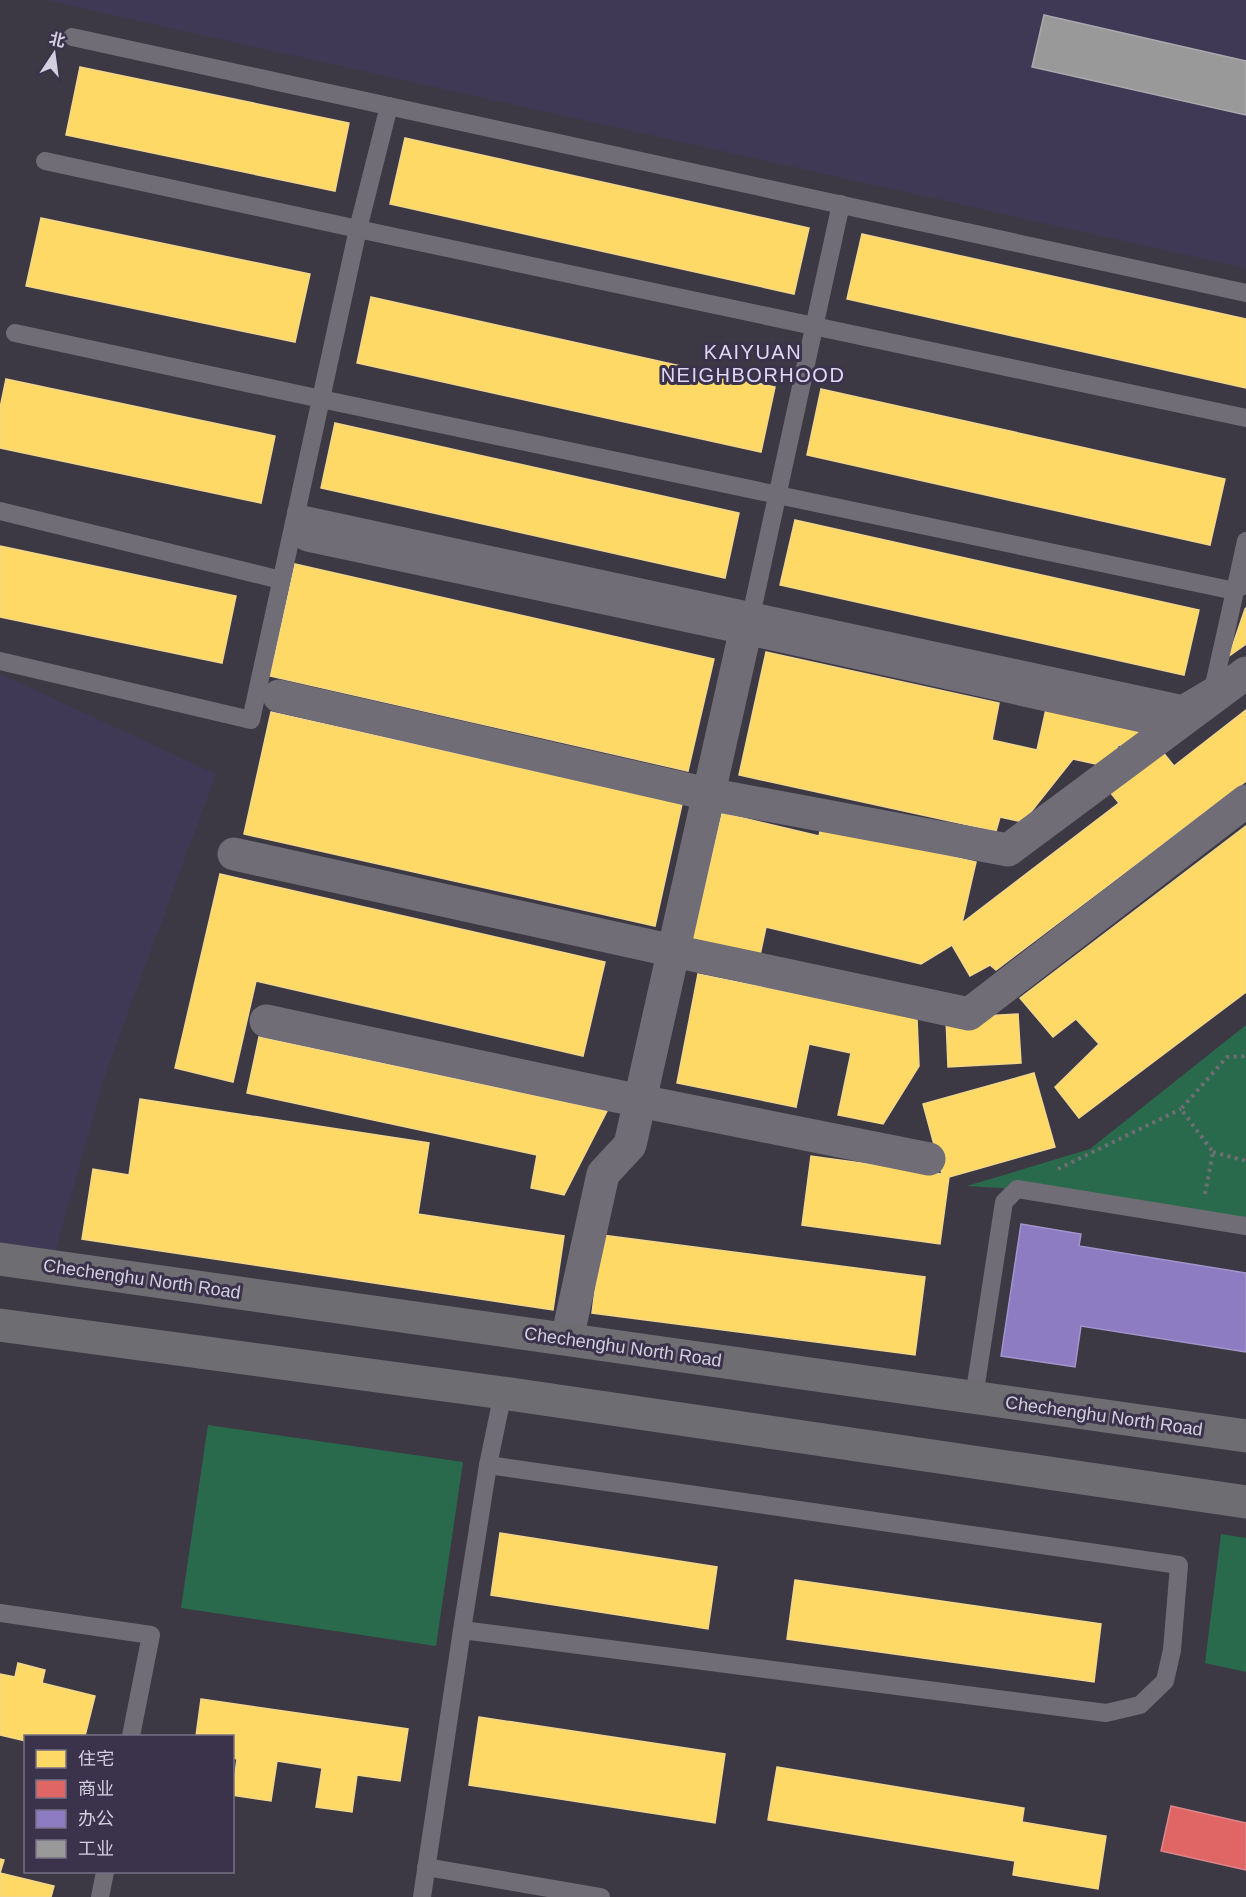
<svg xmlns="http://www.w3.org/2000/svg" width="1246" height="1897" viewBox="0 0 1246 1897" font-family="Helvetica,'Noto Sans SC',sans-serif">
  <rect width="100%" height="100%" fill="#3c3945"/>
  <g fill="#403955">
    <path d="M46 0H1246V268Z"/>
    <path d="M0 674 216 774 107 1069 51 1266 0 1259Z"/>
  </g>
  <g fill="#2a6a4c">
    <path d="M1246 1025V1226L1017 1189 967 1186 1090 1149Z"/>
    <path d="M208 1425 463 1462 436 1646 181 1608Z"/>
    <path d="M1221 1534 1246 1538V1672L1205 1663Z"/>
  </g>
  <g fill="#ffd966" stroke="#f2d68a" stroke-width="1.5">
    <path d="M80 67 349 123 335 191 66 135Z"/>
    <path d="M405 138 809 228 794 294 390 204Z"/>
    <path d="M41 218 310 274 295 342 26 286Z"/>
    <path d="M862 234 1246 319V388L847 299Z"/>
    <path d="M371 297 775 387 761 452 357 363Z"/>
    <path d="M6 379 275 436 261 503 0 448V408Z"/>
    <path d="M821 389 1225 479 1210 545 807 455Z"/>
    <path d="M335 423 739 513 725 578 321 488Z"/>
    <path d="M795 520 1199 610 1184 675 780 585Z"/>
    <path d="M0 546 236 596 222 663 0 617Z"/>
    <path d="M295 564 714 659 688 771 270 676Z"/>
    <path d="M1246 608V644L1229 656 1245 609Z"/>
    <path d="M766 652 999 703 992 740 1037 750 1048 700 1143 720 1137 749 1118 745 1114 768 1073 759 1023 822 1000 817 996 831 739 775Z"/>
    <path d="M1246 710V781L996 970 990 965 970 976 952 945 921 964 766 927 759 960 691 945 722 813 819 836 821 826 976 862 962 923 1119 803 1110 792 1162 751 1174 766Z"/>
    <path d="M271 712 682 804 655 926 244 834Z"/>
    <path d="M1246 826V992L1079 1118 1055 1087 1099 1044 1076 1019 1053 1037 1020 998Z"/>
    <path d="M220 874 605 962 583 1056 256 981 233 1082 175 1068Z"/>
    <path d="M698 974 917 1018 919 1066 883 1124 838 1115 851 1053 809 1044 796 1107 677 1083Z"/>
    <path d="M1018 1014 1021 1063 948 1067 946 1018Z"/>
    <path d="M259 1037 607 1111 564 1195 531 1188 537 1155 247 1093Z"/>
    <path d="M1034 1073 1055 1147 949 1177 940 1244 802 1225 811 1156 942 1174 923 1104Z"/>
    <path d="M140 1099 429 1143 418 1214 564 1236 553 1310 82 1239 93 1169 129 1175Z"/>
    <path d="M602 1235 925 1277 915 1355 592 1313Z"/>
    <path d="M500 1533 717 1567 708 1629 491 1595Z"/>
    <path d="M795 1580 1101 1624 1094 1682 787 1639Z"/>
    <path d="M18 1663 45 1670 42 1683 95 1696 85 1736H26V1741L0 1735V1674L15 1677Z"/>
    <path d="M201 1699 408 1729 400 1781 357 1775 352 1812 316 1807 322 1768 277 1761 271 1801 232 1795 237 1759 232 1758V1736H196Z"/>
    <path d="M479 1717 725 1754 715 1823 469 1785Z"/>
    <path d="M777 1767 1024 1808 1022 1822 1106 1836 1098 1889 1013 1875 1015 1861 768 1820Z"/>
    <path d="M0 1859 4 1860 0 1873 54 1886 51 1897H0Z"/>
  </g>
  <path fill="#e06666" stroke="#dc868a" stroke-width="1.5" d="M1171 1806 1246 1823V1870L1161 1851Z"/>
  <path fill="#8e7cc3" stroke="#a295cb" stroke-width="1.5" d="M1021 1224 1081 1234 1079 1246 1246 1273V1352L1081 1326 1075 1367 1001 1356Z"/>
  <path fill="#999" stroke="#aaa9ae" stroke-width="1.5" d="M1044 15 1246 61V115L1032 67Z"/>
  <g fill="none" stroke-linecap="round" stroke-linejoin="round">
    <g stroke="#6f6d75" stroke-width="4" stroke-dasharray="3 4.5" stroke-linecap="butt">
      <path d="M1213 1152 1246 1161"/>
      <path d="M1058 1169 1181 1109"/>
      <path d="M1205 1194 1213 1152 1181 1109 1227 1057 1246 1056"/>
    </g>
    <g stroke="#706d77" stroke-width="18">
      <path d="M72 37 1246 293"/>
      <path d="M45 161 358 229 389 106"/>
      <path d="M15 333 321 399 1235 591 1246 541"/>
      <path d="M0 511 281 580"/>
      <path d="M296 513 1182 704 1214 685 1235 591 1244 584"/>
      <path d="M752 611 841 204"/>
      <path d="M0 661 251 720 358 229 1246 418"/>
      <path d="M974 1397 1004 1202 1017 1189 1246 1226"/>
      <path d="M0 1613 151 1635 131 1736"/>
      <path d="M462 1630 488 1465"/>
      <path d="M426 1867 601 1897"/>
      <path d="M100 1897 105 1872"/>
      <path d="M422 1897 462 1630 1106 1713 1140 1705 1165 1681 1172 1650 1179 1565 488 1465 503 1393"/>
    </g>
    <g stroke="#706d77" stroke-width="33">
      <path d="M308 535 746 628 1169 722"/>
      <path d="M279 696 708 794 1008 850 1246 673"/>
      <path d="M234 854 674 951 969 1014 1246 801"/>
      <path d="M266 1021 640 1101 929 1159"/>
      <path d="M567 1339 603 1174 630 1145 746 628"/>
    </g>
    <g stroke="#6e6e72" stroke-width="33">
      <path d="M0 1259 1246 1436"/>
      <path d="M0 1325 503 1393 1246 1502"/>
    </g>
  </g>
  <g text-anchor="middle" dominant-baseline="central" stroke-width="6" stroke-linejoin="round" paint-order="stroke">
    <g font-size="18" fill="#d2cfde" stroke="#3a334b">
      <text transform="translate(142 1279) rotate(8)">Chechenghu North Road</text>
      <text transform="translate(623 1347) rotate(8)">Chechenghu North Road</text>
      <text transform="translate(1104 1416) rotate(8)">Chechenghu North Road</text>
    </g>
    <g font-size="20" letter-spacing="1.5" fill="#ded7f5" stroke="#3a334b">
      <text x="753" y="352">KAIYUAN<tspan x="753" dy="23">NEIGHBORHOOD</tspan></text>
    </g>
  </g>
  <rect x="24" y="1735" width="210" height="138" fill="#3a334b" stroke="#777186" stroke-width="1.5"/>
  <rect x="36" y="1750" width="30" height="18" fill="#ffd966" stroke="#777186" stroke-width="1.5"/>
  <text x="78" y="1765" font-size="18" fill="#d2cfde">住宅</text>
  <rect x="36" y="1780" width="30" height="18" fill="#e06666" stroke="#777186" stroke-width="1.5"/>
  <text x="78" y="1795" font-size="18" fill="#d2cfde">商业</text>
  <rect x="36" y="1810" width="30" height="18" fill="#8e7cc3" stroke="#777186" stroke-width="1.5"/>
  <text x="78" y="1825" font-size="18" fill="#d2cfde">办公</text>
  <rect x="36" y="1840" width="30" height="18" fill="#999999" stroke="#777186" stroke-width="1.5"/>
  <text x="78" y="1855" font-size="18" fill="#d2cfde">工业</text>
  <g transform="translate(54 54) rotate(13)" stroke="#3a334b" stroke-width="4.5" paint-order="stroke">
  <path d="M0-4.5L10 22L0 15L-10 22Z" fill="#d2cfde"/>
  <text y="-9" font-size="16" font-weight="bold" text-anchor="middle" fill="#d2cfde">北</text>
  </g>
</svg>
